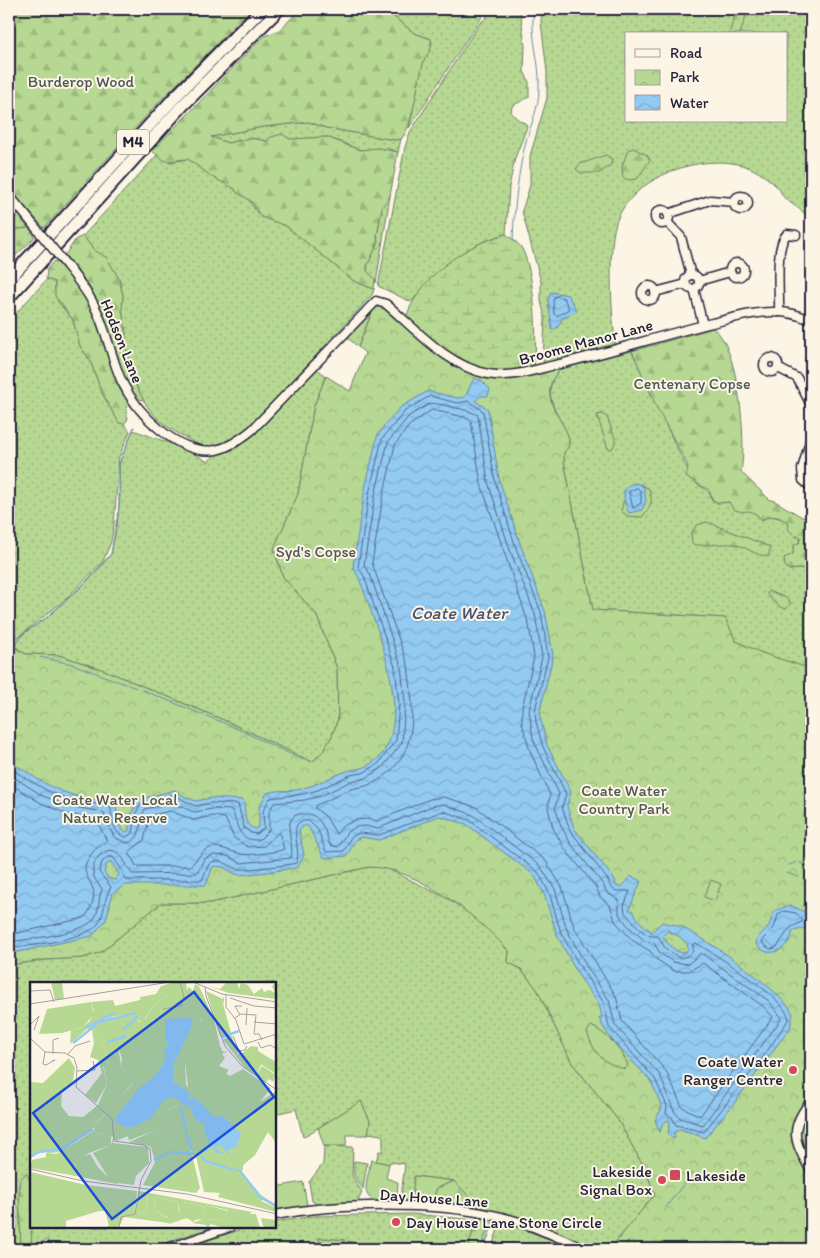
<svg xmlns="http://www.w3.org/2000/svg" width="820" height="1258" viewBox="0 0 820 1258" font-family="Itim,sans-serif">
  <defs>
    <pattern id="grass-dots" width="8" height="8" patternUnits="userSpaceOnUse" patternTransform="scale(1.25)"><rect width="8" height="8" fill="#b6d892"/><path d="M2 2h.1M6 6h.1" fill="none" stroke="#9cb97f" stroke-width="1.8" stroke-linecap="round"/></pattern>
    <pattern id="forest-firs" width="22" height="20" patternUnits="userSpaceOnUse" patternTransform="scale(1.25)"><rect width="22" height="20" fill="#b6d892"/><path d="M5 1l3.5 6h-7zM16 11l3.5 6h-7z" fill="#9cb97f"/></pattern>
    <pattern id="wetland-marsh" width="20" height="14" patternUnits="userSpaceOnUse" patternTransform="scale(1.25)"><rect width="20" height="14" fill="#b6d892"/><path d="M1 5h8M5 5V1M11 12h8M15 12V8" fill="none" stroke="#9cb97f"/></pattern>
    <pattern id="park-crowns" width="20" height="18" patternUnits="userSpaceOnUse" patternTransform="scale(1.25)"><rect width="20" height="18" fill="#b6d892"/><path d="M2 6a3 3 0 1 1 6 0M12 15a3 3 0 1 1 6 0" fill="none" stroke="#9cb97f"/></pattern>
    <pattern id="water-waves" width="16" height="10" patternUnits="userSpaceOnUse" patternTransform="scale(1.25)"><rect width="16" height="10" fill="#93caf2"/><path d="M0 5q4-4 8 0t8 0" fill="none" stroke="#7eadd0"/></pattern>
  </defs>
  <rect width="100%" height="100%" fill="#fcf5e5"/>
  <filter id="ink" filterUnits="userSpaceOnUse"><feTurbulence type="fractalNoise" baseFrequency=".02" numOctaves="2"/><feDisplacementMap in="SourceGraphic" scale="10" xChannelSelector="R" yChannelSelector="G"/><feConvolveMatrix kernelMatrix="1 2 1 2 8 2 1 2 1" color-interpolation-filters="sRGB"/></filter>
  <g filter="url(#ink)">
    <g fill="url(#grass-dots)" stroke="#6c7d66" fill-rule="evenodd">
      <path d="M384 9H487L409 128 423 61 431 39 414 33Z"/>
      <path d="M490 9H520L525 46 524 71 529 82V97L512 106 511 113 520 121 525 123 527 127 515 158 509 187 506 234C461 246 441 268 411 302L378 286 405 147 410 132 480 23 486 18Z"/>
      <path d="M542 9H811V220C805 212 796 207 788 201 784 199 781 193 779 189 770 179 757 170 745 166 701 152 631 177 616 223 607 250 612 326 617 355L632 351C651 394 671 437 692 478 698 489 708 485 712 500L718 503 729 502C738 516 739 507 750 510 755 511 758 516 762 520 772 513 780 518 790 523L788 529 795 536H801L789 570 808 568 811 572V669L761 653 736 641 725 618 593 610 564 461V452C584 436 537 408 554 377L543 361 545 318 541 301V282L522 211 530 185V156L547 98V72L541 22ZM626 34H786V121H626Z"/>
      <path d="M309 122 326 128 395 140 401 139 398 152 389 149 360 150 327 137 267 141 250 138 228 143 210 137 263 127Z"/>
      <path d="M157 155 170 162 188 159 247 197 257 213 286 226 354 281 374 289 372 295 255 421C246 430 235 441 222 446 209 450 196 444 186 438 177 433 168 428 160 421 142 405 129 374 127 350L124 348 126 333 122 310 123 296 119 279 107 259 94 250 83 236Z"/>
      <path d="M390 196 376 283 375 279 367 271V266L378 243 377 236 382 207Z"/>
      <path d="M17 212 28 228 9 230Z"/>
      <path d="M47 279 55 282V290L58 302 73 320 80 346 90 360 102 393 119 422 124 424 130 431 119 457 114 524 111 542 103 561 67 598 18 637 9 636V321Z"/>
      <path d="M373 309 358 347 347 337Z"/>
      <path d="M316 368 326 376 314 406 298 494 274 549 283 577 316 614 337 668 338 719 332 736 324 750 312 762 226 721 104 670 59 655 26 654 14 646 24 633 46 618 78 590 111 554 119 507V464L133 430 186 449 208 462C218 448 238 447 251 436 275 416 295 390 316 368Z"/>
      <path d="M369 867H385L450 900 485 925 509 952 508 962 521 969 537 989 572 1063 618 1120 645 1169 655 1194 610 1249H597L526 1220 479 1207 454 1181 415 1176 412 1203H400L405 1164 390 1162 389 1164 376 1161 379 1151H383V1137L381 1135 368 1133 370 1121 361 1102 303 1137 296 1109 275 1114V983H31V1181L26 1173 19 1185 21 1249H9V965L45 960 83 958 101 952 161 903H210Z"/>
      <path d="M324 1146 353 1147 352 1176 362 1192 357 1204 318 1205 312 1201 309 1182 323 1164Z"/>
      <path d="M354 1161 367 1163 363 1189 354 1176Z"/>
      <path d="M31 1202V1227H212L147 1249H50L48 1240 31 1246Z"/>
      <path d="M413 1214 476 1220 468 1249H373L348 1241 344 1247 346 1249H181L242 1229 275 1227V1222L314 1216ZM319 1238 344 1240V1241L326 1247 320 1244Z"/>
      <path d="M501 1221 576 1249H491Z"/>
    </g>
    <g fill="url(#forest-firs)" stroke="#6c7d66">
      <path d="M9 9H251L161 100 44 228 9 189Z"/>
      <path d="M300 9H384L414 33 431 39C434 51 425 54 423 64 418 80 412 130 401 139L395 140 326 128 309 122 263 127 211 137 228 143 250 138 267 141 271 137 282 134 290 139 327 137 360 150 378 148 398 152 390 196 382 207 377 236 378 243 367 266V271L375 279 374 289 354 281 286 226 261 217 251 201 236 192 235 189 212 177 188 159 165 161 152 151 253 47 264 36 280 30Z"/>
      <path d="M737 9H748L740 34H729Z"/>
      <path d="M633 148 647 155 650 160 637 179 630 180 623 178 622 166 628 150Z"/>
      <path d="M606 155 612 159 611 165 599 173H581L576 169 580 164Z"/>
      <path d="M9 204 17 212 10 227 9 226Z"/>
      <path d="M28 228 34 233V238L9 262V230Z"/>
      <path d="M83 236 94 250 107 258 119 279 123 296 122 310 126 333 124 348 127 350 137 388 143 399 141 400 131 391 124 379 108 330 93 294 65 255 76 239Z"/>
      <path d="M54 261 65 268 87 298 99 322 128 397 126 411 128 419 124 424 119 423 102 393 90 360 80 346 73 320 55 296V282L46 279 47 269Z"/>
      <path d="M713 328C739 345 747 443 741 472L770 500H773L802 517 811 520V572L807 568 789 570 785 566 784 558 793 554 794 545 799 543 801 537 795 536 788 529 789 523 778 517 768 516 762 520C747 504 748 516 733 509L729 502 718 503 713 500 709 490 686 477 688 468 687 464 657 408 632 351Z"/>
      <path d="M602 414 607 417 616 441 612 449H608L597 415Z"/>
      <path d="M640 484 649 489C654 502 650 507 642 517L627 516 621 510 628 489Z"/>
      <path d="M707 522 770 547 769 556C755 557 746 545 732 544 718 543 706 547 692 544L691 533 697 525Z"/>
      <path d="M768 591 784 597 791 603 786 609C778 607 772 600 767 594Z"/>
      <path d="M26 1173C34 1181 32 1233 31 1246L21 1249 19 1185 20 1180Z"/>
      <path d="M454 1181 479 1207 431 1204 437 1188Z"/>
      <path d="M477 1217 494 1220 484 1249H468Z"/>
      <path d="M319 1238H322L345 1240 338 1247 320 1244Z"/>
      <path d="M348 1241 373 1249H346L344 1247Z"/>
    </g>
    <path fill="url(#wetland-marsh)" stroke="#6c7d66" d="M506 234C511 238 517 242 521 247 535 271 538 339 534 366 483 389 442 347 406 317 421 276 464 245 506 234Z"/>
    <path fill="url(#park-crowns)" stroke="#6c7d66" d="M375 305H383L448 357 483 375 555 369 559 371C528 403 586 434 564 452V461L593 610 725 618 736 641 762 653 811 669V1249H610L655 1194 645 1169 618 1120 572 1063 537 989 521 969 508 962 509 952 506 948C475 915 416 867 369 867L210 903H161L101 952 83 958 45 960 9 965V645L26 654 59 655 104 670 226 721 312 762 324 750 332 736 338 719 337 668 316 614 283 577 274 548 298 494 314 406 326 376 350 391 365 353 358 347Z"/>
    <g fill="#b6d892" stroke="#6c7d66">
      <path d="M711 880 721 884 715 901 704 897Z"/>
      <path d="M591 1026C606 1033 623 1049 628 1066L625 1069C603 1063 594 1054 587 1032Z"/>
      <path d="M361 1101 370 1121 368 1135H347L346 1146H324L318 1128Z"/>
      <path d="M371 1160 389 1164 386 1178 398 1182 397 1202C357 1203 365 1192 371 1160Z"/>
      <path d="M414 1176 454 1181 437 1188 431 1204 412 1203Z"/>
      <path d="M303 1182 307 1205 275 1211V1187Z"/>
    </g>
    <g fill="url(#water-waves)" stroke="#6687a9" fill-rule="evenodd">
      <path d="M551 292 568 295 577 311 562 319 557 328 552 330 548 300Z"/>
      <path d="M474 378 481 380 490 389 488 396H481L475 401 488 409 499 479 521 546 545 611 550 637 553 656 540 711 541 721 547 745 571 792 567 806 574 828 615 880 616 886 622 887 630 876 641 881 629 910H632L640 922 652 932 662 922C667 924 672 924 676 925 701 934 783 991 793 1014L790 1028 732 1106 705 1138 680 1129 674 1132 675 1138 673 1139 668 1134 670 1123 668 1120 662 1124 660 1132 655 1120 662 1108C658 1099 655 1087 649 1079 633 1060 608 1042 599 1018L602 1016 599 1005 577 973 557 935 544 894 534 875 466 824 439 816 379 840 361 837 355 840 347 856 324 858 308 826H303L299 831 304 855 298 867C294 869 243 875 239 875 229 873 224 864 213 867L206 885H125L113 893 106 920 92 936 9 954V763C20 766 29 774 39 780 61 793 90 803 116 800 118 812 113 824 126 832L128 831 133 809 138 800 175 790 185 797 196 801 211 798 243 800C247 810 241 826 256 829L259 825V807L267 793C278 789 290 792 301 789 318 785 331 776 347 771 352 769 357 770 362 768 427 744 375 623 359 578L353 567 364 493 377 437 384 426 401 407 428 391 458 398 465 397ZM111 862 119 874 115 880 108 878 104 872 107 864ZM667 931 679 936 687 944 688 949 685 953C675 953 668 944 663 936Z"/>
      <path d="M636 483 644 487 646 501 642 510 629 513C626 509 622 494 625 489 627 485 632 484 636 483Z"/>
      <path d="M790 905 811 915V927L793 931C790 948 769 962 756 944L757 938 769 926 774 911Z"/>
    </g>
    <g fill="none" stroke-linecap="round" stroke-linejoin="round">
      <g stroke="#4f6584" stroke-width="1">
        <path d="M556 296 564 298 569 309 557 316 554 314 553 300Z"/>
        <path d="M432 410 464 417 471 421 481 484 529 625 534 657 522 708V723L530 751 550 795 548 808 553 828 565 849 596 887 600 897 610 905 615 921 632 940 650 951 656 959 674 971H689L703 963 764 1007 773 1017 700 1116 682 1107 666 1071 622 1021 616 996 574 927 562 887 545 860 476 807 444 797 430 799 377 821 367 819 355 820 343 826 336 834 326 817 315 808 316 805C329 801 339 793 351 789 359 787 366 787 373 783 422 758 413 709 408 665L372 563 383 497 395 445 409 426Z"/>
        <path d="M637 488 641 491V503L633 508 629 492Z"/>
        <path d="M9 768 46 790 70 800 110 806C113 817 111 833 126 837L133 833 137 811 141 804 174 795 195 806 211 803 238 804 244 828 251 833 257 834 264 828 263 811 270 798 303 794 318 790 350 775 363 773 378 764 396 740 399 704 395 667 364 576 358 567 369 494 382 439 405 411 430 396 457 403 469 401 483 411 495 481 516 548 541 612 545 637 548 657 535 710 536 722 543 747 566 794 562 807 570 830 608 880C612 895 619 890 630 891L624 906 625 913 642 931 650 936H658L665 948 679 958 688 956 693 951V944L696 943C716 955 785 997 789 1019L763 1057 704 1132 676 1125 672 1117 666 1114 667 1106 655 1079 609 1027 604 1003 582 970 561 933 549 892 538 872 469 820 443 811 379 835 359 833 351 837 344 851 326 852 318 830 309 821C284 817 303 851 296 863 289 865 248 870 241 869 230 869 221 855 209 864L202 880H125L122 870 113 857H108L102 862 99 872 111 887C103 899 106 912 98 924 86 940 30 945 9 949"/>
        <path d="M9 774 43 796 68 806 103 812 114 837 126 843C144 841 138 821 145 809L173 803 194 812 212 809 232 810C238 825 237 841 259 840L269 830V812L274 803 305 800 321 796 351 781 366 778 382 768 402 743 405 703 401 666 370 574 364 565 375 495 388 442 409 416 431 403C445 405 466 409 478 415L488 482 510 550 535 614 539 638 542 657 529 710 533 739 559 794 555 807 561 826 571 844 602 883 607 893 619 900V914L629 927 645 941 654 943 660 953 673 962 688 964 701 953 769 1001 782 1018 703 1125 680 1118 674 1111 660 1075 615 1025 609 1000 587 967 567 930 555 889 540 866 473 815 444 804 432 806 377 829 366 826 356 827 347 832 338 847 330 845C326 834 322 816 308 814 276 810 296 846 291 858L241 863 227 856 213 855 204 859 197 873 132 874C127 868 125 859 119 854 107 843 92 859 93 872 93 879 99 884 102 889 98 899 100 910 94 919 83 934 28 939 9 942"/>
        <path d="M9 783 41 803 67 814 96 819 107 841C103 846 96 847 92 853 79 871 87 873 93 889 96 897 90 912 84 918L9 935"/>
        <path d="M171 811 193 820 213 816 225 818 234 838 248 847 264 846 279 832 284 849C279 852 247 856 241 854 212 846 211 840 191 866H136L129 852 144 840 150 816Z"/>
        <path d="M784 911 796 913 803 921 790 928 776 948 770 949 763 944 762 940 774 928 778 915Z"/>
      </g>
      <g stroke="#6687a9" stroke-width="1">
        <path d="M513 240C514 208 518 172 526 141 531 124 539 107 539 89 541 62 529 35 534 9"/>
        <path d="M117 526 120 496 119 464 134 427"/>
        <path d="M14 646 19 637 46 618 95 574 111 554 116 530"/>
        <path d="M40 657 72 664 136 688"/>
        <path d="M142 690 229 725 303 760"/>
        <path d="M800 863 811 867"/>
        <path d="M789 865 797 862"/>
        <path d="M786 873 799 877"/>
        <path d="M804 879 811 881"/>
        <path d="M666 1207 692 1173"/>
        <path d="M481 1249 490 1220"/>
      </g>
      <defs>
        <g id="minor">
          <circle cx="741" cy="203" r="7"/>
          <circle cx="662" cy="217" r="7"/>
          <path d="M668 214 710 200 735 202"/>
          <path d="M667 222 681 237 691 275"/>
          <circle cx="737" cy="270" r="7"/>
          <path d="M67 266C77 279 88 292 95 307 107 331 111 358 122 382 137 413 178 456 216 450 230 447 241 439 252 430L376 301 386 304C416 329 447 366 488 374 509 378 531 371 551 366 605 354 658 336 712 323 733 318 756 311 779 312 790 312 801 316 811 320"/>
          <circle cx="692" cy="282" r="7"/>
          <path d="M699 281 730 272"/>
          <circle cx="649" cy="293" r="7"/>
          <path d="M694 289 703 325"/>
          <path d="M655 292 686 284"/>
          <path d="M779 312C780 293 774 247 787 234L796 235"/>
          <circle cx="771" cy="365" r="7"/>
          <path d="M778 368 797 378 811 405"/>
          <path d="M811 438 802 469 803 480 811 487"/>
          <path d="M811 1101C788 1129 794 1141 811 1171"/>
          <path d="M275 1215C336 1203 431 1202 492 1215 524 1221 555 1236 585 1249"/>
          <path d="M166 1249 230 1227"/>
        </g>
        <g id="highway">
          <path d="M9 279 176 96 262 9"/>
          <path d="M9 297 183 105 279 9"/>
        </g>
      </defs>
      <use href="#minor" stroke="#22223b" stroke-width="11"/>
      <use href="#highway" stroke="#22223b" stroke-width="15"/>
      <use href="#minor" stroke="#fcf5e5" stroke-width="8"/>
      <use href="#highway" stroke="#fcf5e5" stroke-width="11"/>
      <defs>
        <path id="minor-bridge" d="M9 195 67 266"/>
      </defs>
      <use href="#minor-bridge" stroke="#22223b" stroke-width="11" stroke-linecap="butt"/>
      <use href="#minor-bridge" stroke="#fcf5e5" stroke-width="8"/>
    </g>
  </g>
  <g fill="#d1495b" stroke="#fcf5e5" stroke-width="2">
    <circle cx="793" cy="1070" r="5"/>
    <rect x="669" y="1169" width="12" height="12" rx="2.5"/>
    <circle cx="662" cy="1180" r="5"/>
    <circle cx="396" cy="1222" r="5"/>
  </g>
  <g text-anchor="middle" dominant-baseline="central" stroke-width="4" stroke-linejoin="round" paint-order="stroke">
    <rect fill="#fcf5e5" stroke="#63616e" stroke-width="1" x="117" y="129.5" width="32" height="25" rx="4"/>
    <g font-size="15" font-weight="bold" fill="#22223b">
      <text x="133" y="142">M4</text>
    </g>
    <g font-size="16" fill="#4e5955" stroke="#fcf5e5">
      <text x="81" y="81">Burderop Wood</text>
      <text x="692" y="383">Centenary Copse</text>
      <text x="316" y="551">Syd's Copse</text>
      <text x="624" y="790">Coate Water<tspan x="624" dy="18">Country Park</tspan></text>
      <text x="115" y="799">Coate Water Local<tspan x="115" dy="18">Nature Reserve</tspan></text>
    </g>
    <g font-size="16" fill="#22223b" stroke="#fcf5e5">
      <text transform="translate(122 341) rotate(68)">Hodson Lane</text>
      <text transform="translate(586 342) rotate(-15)">Broome Manor Lane</text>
      <text transform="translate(434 1198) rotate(4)">Day House Lane</text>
    </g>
    <g font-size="16" fill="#22223b" stroke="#fcf5e5" text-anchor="end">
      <text x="783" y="1061">Coate Water<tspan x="783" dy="18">Ranger Centre</tspan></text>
      <text x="652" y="1171">Lakeside<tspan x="652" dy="18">Signal Box</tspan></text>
      <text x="686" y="1175" text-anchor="start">Lakeside</text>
      <text x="406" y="1222" text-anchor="start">Day House Lane Stone Circle</text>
    </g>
    <g font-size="18" font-style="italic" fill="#445472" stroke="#fcf5e5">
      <text x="459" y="613">Coate Water</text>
    </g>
  </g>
  <g transform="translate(30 982)">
    <rect width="246" height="246" fill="#fcf5e5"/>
    <path d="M176 9 193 17 194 14V22L192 18 201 51 190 54ZM105 33 111 42 114 41 87 56 91 84 103 101 59 149 30 166 0 173V100L13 101 39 76 45 86 43 99 32 110 31 124 39 134 53 135 68 123 77 102 73 82 79 81 71 54 60 43 80 35ZM174 35 184 37 190 64 193 70 198 69 192 72 195 76 189 84 199 88 196 91 200 94 213 87 241 106 230 120 246 109V161L238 150 225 173 209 185 201 138 194 132 182 129 158 105 155 79 144 80ZM201 52 208 72 223 71 232 81 226 93 216 87 193 58ZM150 123 170 206 166 211 113 203 125 180 121 165 99 160 126 148 135 129ZM63 149 81 155V163L59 171 46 180 45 190 35 192 0 186 2 178 16 175V171L27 172ZM83 161 118 165 119 181 106 194 104 203 87 201 84 197ZM166 174 186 185 207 189 230 215 229 218 246 226V230L188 215 190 211 174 210ZM109 211 118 213 116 230 108 232ZM125 215 148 220 149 231 153 220 172 224 173 228 176 223 198 229 194 238 175 237 174 231 173 237 164 238 165 241 157 236 139 242 138 236 124 228Z" fill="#b6d892"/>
    <path d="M197 0H207L209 7 211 1 218 3 224 12 232 6 234 10 239 8 246 11 242 5 244 1 246 5V17L199 11 181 5 190 7ZM131 4 136 6 137 13 125 22 115 36 97 78 91 84 92 76 85 56 94 54 111 40 102 32 80 35 60 42 71 54 79 80 73 85 77 102 66 121 55 113 72 91 68 78 60 75 64 62 62 47H57L40 62 41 48 51 46 60 39 64 28 61 20 83 18 85 24 110 18V15L126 12ZM221 64 228 65V69L246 80V92L232 83 223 71 210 73ZM95 89 100 95 122 135 150 119 166 172 163 174 158 158 150 123H144L135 129 126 148 99 158 98 154 83 159 87 202 35 192 46 188V177L60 172 68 185 78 195 63 171 81 163 84 154 63 146 32 170 18 171 14 168 30 166 59 149 103 102 100 97 94 98ZM166 175 209 185 214 181 212 190 231 213 246 223V226L233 218 228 221 230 215 207 189 203 190 186 185ZM0 190 56 203 107 209 105 233 109 209 222 230 220 232H226L230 246H194L181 242 177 246 176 243 162 241 173 237 174 230 176 237 194 238 198 228 176 223 173 228 172 224 153 220 150 231 148 220 125 215 124 228 137 236 145 234V237L138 241 94 235 88 246H70L79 244 75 229H69L36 239V246H0ZM111 214H118L116 230 108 232ZM231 236 246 238V246H234Z" fill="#b6d892" fill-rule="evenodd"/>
    <path d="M77 133 84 154 81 155 63 149Z" fill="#b6d892"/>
    <path d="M21 0H32L34 17 25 18ZM143 0H156L157 8 159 5 163 9 165 2 169 4 184 37H172L166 49 155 80 156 103 182 128 197 133 230 163 225 173 205 190 164 174 149 123 135 129 126 148 99 158 98 154 86 159 84 143 76 129 103 102 91 84 93 78 85 56 112 41 125 22 137 13 132 4ZM61 20 64 32 53 45 32 51 9 52 17 27ZM232 84 246 93 243 100 239 97 236 100 226 93Z" fill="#b6d892"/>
    <path d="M160 36 163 42 143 83V100L159 110V118L165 115 184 135 193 134 211 151 207 164 197 169 207 184 191 163 184 166 194 171H186L182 165 171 173 180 164 173 144 177 140 171 141 166 138 161 128 164 124 158 126 145 115 134 118 121 136 103 145H94L84 138 109 106 122 97 133 83 136 72 133 69 139 64 135 57V37Z" fill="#93caf2"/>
    <path fill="none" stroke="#93caf2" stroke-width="2.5" d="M70 40 106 31M55 46 84 31M93 48 108 34M192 55 209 49M77 60 95 55 94 52M43 61 67 42M150 124 157 152M157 153 162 168M139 170 164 172M171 173 175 179 204 188M0 175 9 170 31 167 63 147M124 178 138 171M206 188 210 189 230 215 247 224"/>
    <path fill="none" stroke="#a5a1a1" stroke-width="1" d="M163 0 192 12 247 20M175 5 176 14 195 64 212 84 247 108M0 9 20 8 24 20M196 12V25L206 38 214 62 247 52M200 16 224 24 247 26M0 22 140 0M133 27 151 24 154 15 150 0M210 33 205 24H212M205 36 211 32 226 33 224 52H229L232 58M224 40 247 42M0 43 9 34 4 48M216 43 217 26M203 54 209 69 215 68 217 64M0 56 15 70 35 71 44 76 47 86 46 105 82 137 84 159 113 163 120 167 121 179 111 198 105 232 91 235 89 246M228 60 231 66 240 63 247 67M15 70 13 82 16 83 25 78 22 79M23 72V58L29 56M38 72 45 64 60 59M47 89 65 88 63 79M0 187 53 199 157 212 247 232"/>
    <path fill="#1d4ed8" fill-opacity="0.15" stroke="#1d4ed8" stroke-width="2.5" d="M164 10 244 115 82 237 3 131Z"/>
    <rect width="246" height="246" fill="none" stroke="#22223b" stroke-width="2.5"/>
  </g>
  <rect width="820" height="1258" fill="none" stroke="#fcf5e5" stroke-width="30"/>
  <rect x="15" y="15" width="790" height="1228" fill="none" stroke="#22223b" stroke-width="2" filter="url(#ink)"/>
  <rect x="625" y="32" width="162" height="90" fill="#fcf5e5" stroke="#a5a1a1"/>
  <rect x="635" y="49" width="25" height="8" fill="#fcf5e5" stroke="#a5a1a1"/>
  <text x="670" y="58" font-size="15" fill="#22223b">Road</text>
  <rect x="635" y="70" width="25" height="15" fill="url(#park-crowns)" stroke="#a5a1a1"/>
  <text x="670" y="82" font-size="15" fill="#22223b">Park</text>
  <rect x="635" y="95" width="25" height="15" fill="url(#water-waves)" stroke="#a5a1a1"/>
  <text x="670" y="108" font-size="15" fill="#22223b">Water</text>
</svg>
